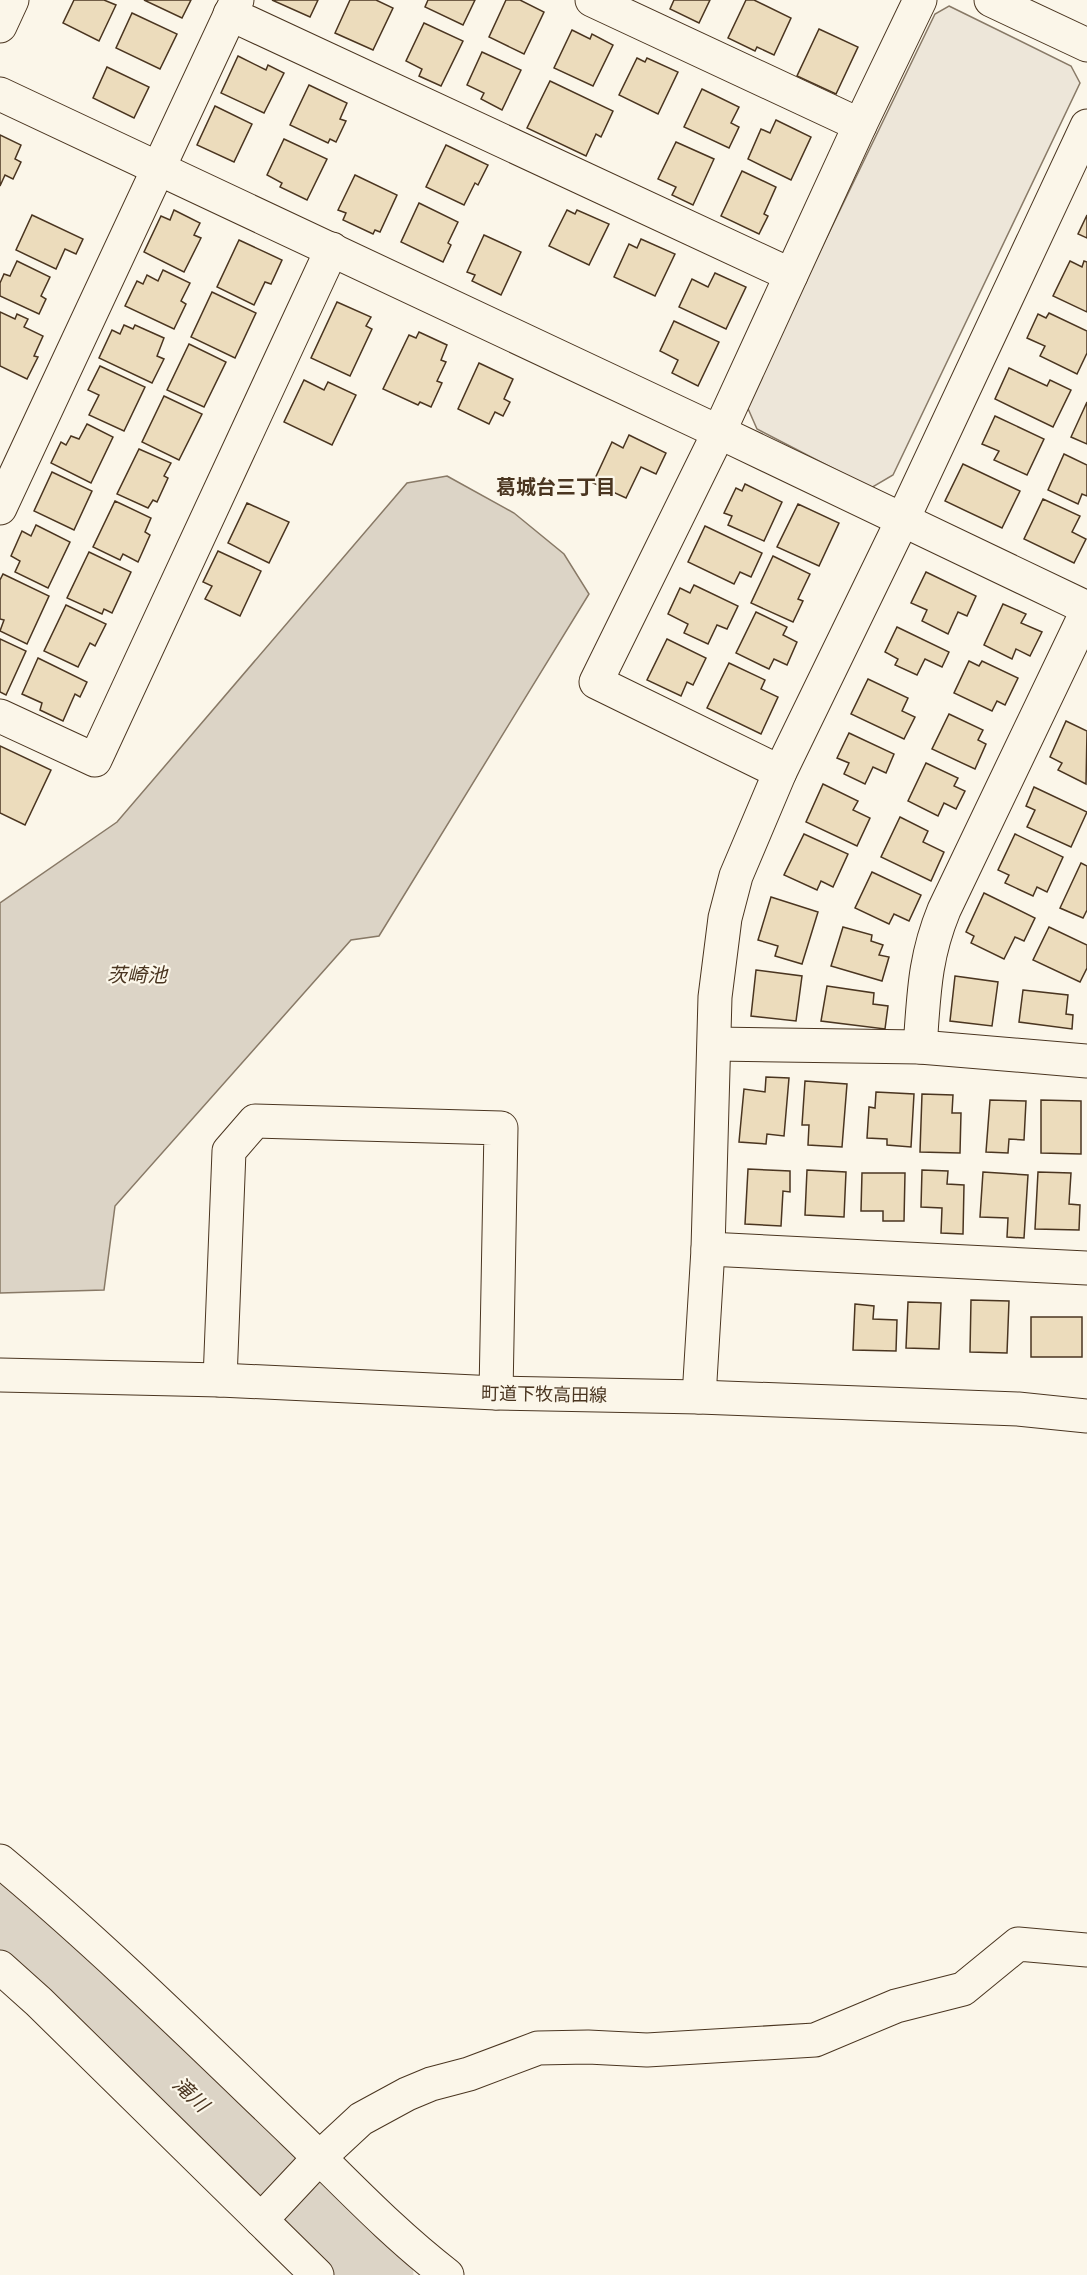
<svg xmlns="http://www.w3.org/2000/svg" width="1087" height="2275" viewBox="0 0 1087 2275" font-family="'Archivo Narrow','Noto Sans JP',sans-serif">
  <rect width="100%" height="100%" fill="#fbf6e9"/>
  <path fill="#ede6d9" stroke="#887966" stroke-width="1.5" d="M949 6 1071 66 1080 83 893 475 871 488 757 429 746 404 935 14Z"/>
  <path fill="#dcd4c6" stroke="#887966" stroke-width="1.5" d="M447 476 514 513 564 554 589 594 379 936 351 940 115 1206 104 1290 0 1293V903L117 822 407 483Z"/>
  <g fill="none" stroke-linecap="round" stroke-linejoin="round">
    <path stroke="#dcd4c6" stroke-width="63" d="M0 1913 67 1972 357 2254 382 2275"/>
  </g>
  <g fill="#ecdcbc" stroke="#4a3520" stroke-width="1.5">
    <path d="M74 0H104L116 5 99 41 63 23Z"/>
    <path d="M144 0H191L182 18Z"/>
    <path d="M272 0H318L310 17Z"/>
    <path d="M350 0H376L393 8 373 50 335 33Z"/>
    <path d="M428 0H475L463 25 425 7Z"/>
    <path d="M506 0H520L544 12 524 54 489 37Z"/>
    <path d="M674 0H710L699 23 670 9Z"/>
    <path d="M746 0H754L791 18 774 55 757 47 755 51 728 38Z"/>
    <path d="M132 13 177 34 160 69 116 48Z"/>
    <path d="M424 23 463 41 441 86 419 76 422 69 406 61Z"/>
    <path d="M819 29 858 47 836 94 797 76Z"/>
    <path d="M572 30 590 39 592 34 613 45 593 86 554 68Z"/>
    <path d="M482 52 521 70 502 110 481 99 484 93 467 85Z"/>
    <path d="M238 56 266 70 268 65 284 73 264 113 221 93Z"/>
    <path d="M637 58 645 62 647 58 678 72 658 114 619 95Z"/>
    <path d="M107 67 149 87 134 118 93 98Z"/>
    <path d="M550 81 613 111 601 137 596 134 586 156 527 128Z"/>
    <path d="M309 85 347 103 340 119 346 121 336 142 330 139 328 143 290 125Z"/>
    <path d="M702 89 739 107 731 123 739 127 729 148 684 127Z"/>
    <path d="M215 106 252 124 234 162 197 145Z"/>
    <path d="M776 120 811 137 791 180 748 159 761 129 770 133Z"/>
    <path d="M0 135 21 145 15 159 21 162 13 179 5 175 0 186Z"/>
    <path d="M284 139 327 159 307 200 280 187 282 183 267 175Z"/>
    <path d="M676 142 714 159 693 205 672 195 676 187 658 179Z"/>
    <path d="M446 145 488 165 478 185 475 183 464 205 426 187Z"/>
    <path d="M742 171 776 187 764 214 768 216 759 234 721 216Z"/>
    <path d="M355 175 397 195 380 232 375 230 373 234 343 220 346 213 338 210Z"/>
    <path d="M419 203 458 222 448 243 451 245 443 262 401 242Z"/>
    <path d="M174 210 200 223 194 235 201 238 184 272 144 252 161 216 170 220Z"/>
    <path d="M567 210 575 214 577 210 609 224 589 265 549 246Z"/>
    <path d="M32 215 83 239 76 254 65 249 56 269 16 250Z"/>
    <path d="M1087 215V238L1078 234Z"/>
    <path d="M484 235 521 252 501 295 472 281 475 275 467 272Z"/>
    <path d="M641 239 675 254 655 296 614 277 629 244 637 248Z"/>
    <path d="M239 240 282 260 271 284 265 282 254 305 217 287Z"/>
    <path d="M17 261 50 277 41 296 46 299 39 314 0 296V283L4 274 10 276Z"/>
    <path d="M1070 261 1082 267 1084 261 1087 262V312L1053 296Z"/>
    <path d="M163 270 190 283 181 301 186 304 174 329 125 306 137 281 143 284 147 275 158 281Z"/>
    <path d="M715 273 746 287 726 329 679 307 692 279 708 287Z"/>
    <path d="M212 292 256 313 235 358 191 337Z"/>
    <path d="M337 302 371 317 366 326 372 329 350 376 311 358Z"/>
    <path d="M0 312 15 319 17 314 28 319 24 327 43 336 34 356 38 357 27 379 0 366Z"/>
    <path d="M1049 313 1087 331V353L1077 374 1040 356 1045 346 1027 338 1038 314 1046 318Z"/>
    <path d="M674 321 719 342 698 386 672 373 678 360 660 351Z"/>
    <path d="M124 325 133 329 135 325 164 338 157 356 164 359 152 383 99 358 112 330 120 334Z"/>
    <path d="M419 332 447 345 441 360 446 362 437 381 442 383 431 407 420 402 418 405 383 389 409 335 416 338Z"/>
    <path d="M189 344 226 362 204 407 167 390Z"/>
    <path d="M479 363 513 379 504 399 510 402 503 416 495 412 489 424 458 409Z"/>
    <path d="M100 366 145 387 124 431 89 415 99 395 88 390Z"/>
    <path d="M1009 368 1047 386 1050 380 1071 390 1053 427 995 399Z"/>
    <path d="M304 380 324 390 328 382 356 395 332 445 284 422Z"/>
    <path d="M164 396 202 414 179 460 142 442Z"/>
    <path d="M1087 402V444L1071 437Z"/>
    <path d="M995 416 1044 439 1027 475 994 460 999 451 982 444Z"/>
    <path d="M87 424 113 437 91 483 51 463 61 442 66 445 71 436 79 439Z"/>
    <path d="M629 435 666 453 656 474 641 467 626 498 593 483 612 442 623 448Z"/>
    <path d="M139 449 171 463 164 476 168 478 157 502 153 500 148 508 117 494Z"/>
    <path d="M1064 454 1087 465V496L1082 494 1078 504 1048 490Z"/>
    <path d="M963 464 1020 491 1002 528 945 501Z"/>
    <path d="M52 472 92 491 74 530 34 511Z"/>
    <path d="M745 484 782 502 764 541 728 525 732 516 724 513 736 488 742 491Z"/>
    <path d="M1043 499 1080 516 1072 532 1086 539 1074 563 1024 539Z"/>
    <path d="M115 501 151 518 145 532 150 535 138 562 123 554 120 560 93 547Z"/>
    <path d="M247 503 289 522 269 563 228 543Z"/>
    <path d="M798 504 839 523 819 566 777 547Z"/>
    <path d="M36 525 70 542 48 588 15 572 20 561 11 556 22 531 31 536Z"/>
    <path d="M705 526 762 553 751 577 740 572 734 584 688 562Z"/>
    <path d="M218 551 261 571 240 616 205 599 212 586 203 582Z"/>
    <path d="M89 552 131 572 112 613 104 609 102 614 67 598Z"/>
    <path d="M773 556 810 574 798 599 803 601 793 622 751 603Z"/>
    <path d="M926 572 976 596 967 616 958 612 948 634 922 621 927 610 911 603Z"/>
    <path d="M3 574 49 596 27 644 0 631 4 620 0 619V580Z"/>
    <path d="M694 585 738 606 727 629 717 625 708 644 684 633 688 624 668 614 680 588 690 593Z"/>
    <path d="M1003 604 1026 614 1021 623 1042 632 1030 656 1016 649 1012 659 984 645Z"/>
    <path d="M66 605 106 624 95 646 90 643 78 667 44 651Z"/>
    <path d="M756 612 787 627 783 635 797 642 787 665 774 659 769 669 736 653Z"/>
    <path d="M897 627 949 652 942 667 925 659 917 675 895 665 898 659 885 652Z"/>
    <path d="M0 639 26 651 6 695 0 692Z"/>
    <path d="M667 639 706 658 693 685 687 682 681 696 647 680Z"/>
    <path d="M38 658 87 682 80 697 75 694 63 721 40 710 42 703 22 694Z"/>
    <path d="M969 661 979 666 982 661 1018 678 1005 705 997 701 992 711 954 693Z"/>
    <path d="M729 663 765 680 761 689 778 697 761 734 707 708Z"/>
    <path d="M868 679 908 698 902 711 915 717 904 739 851 714Z"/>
    <path d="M949 714 983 730 978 740 986 744 975 769 932 749Z"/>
    <path d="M1066 721 1087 731 1086 784 1058 770 1062 763 1050 757Z"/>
    <path d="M849 733 894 754 886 773 873 767 865 784 844 774 849 763 837 758Z"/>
    <path d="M0 746 51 770 25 825 0 813Z"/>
    <path d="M926 763 958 778 954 786 965 791 956 809 944 803 938 816 908 801Z"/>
    <path d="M823 784 858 801 853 810 870 818 857 846 806 822Z"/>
    <path d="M1034 787 1087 812 1071 847 1027 827 1035 810 1026 806Z"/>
    <path d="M900 817 928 831 923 842 944 852 931 881 881 857Z"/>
    <path d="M804 834 848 854 833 887 821 881 817 890 784 875Z"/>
    <path d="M1015 834 1063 857 1047 892 1037 887 1033 896 1005 883 1009 875 998 870Z"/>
    <path d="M1081 863 1087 866V910L1083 918 1060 908Z"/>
    <path d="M872 872 921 895 909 921 894 914 889 924 855 908Z"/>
    <path d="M984 893 1035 918 1024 941 1015 937 1004 959 971 943 974 936 966 932Z"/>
    <path d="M771 897 818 912 802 964 775 956 778 946 758 940Z"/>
    <path d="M843 927 872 935 871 941 883 945 879 955 889 957 882 981 831 966Z"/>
    <path d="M1049 927 1087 945V968L1080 982 1033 960Z"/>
    <path d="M756 970 802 976 796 1021 751 1016Z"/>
    <path d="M955 976 998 982 992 1026 950 1021Z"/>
    <path d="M827 986 874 993 873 1004 888 1006 885 1029 821 1021Z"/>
    <path d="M1023 990 1068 995 1066 1014 1073 1015 1072 1029 1019 1022Z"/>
    <path d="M766 1077 789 1078 784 1136 767 1134 766 1144 739 1142 744 1089 765 1092Z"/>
    <path d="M805 1081 847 1084 842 1147 808 1145 809 1125H802Z"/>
    <path d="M876 1092 914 1094 911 1147 887 1145V1139L867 1138 869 1107 875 1108Z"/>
    <path d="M922 1094 953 1095 952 1113H961L960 1153 920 1152Z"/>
    <path d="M990 1100 1026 1101 1024 1140 1009 1139 1008 1153 986 1152Z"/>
    <path d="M1041 1100 1081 1101V1154L1041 1153Z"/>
    <path d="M748 1169 790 1171V1192L783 1191 781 1226 745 1224Z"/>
    <path d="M807 1170 846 1172 844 1217 805 1215Z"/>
    <path d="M922 1170 948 1171 947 1184 964 1185 963 1234 941 1233 942 1208 921 1207Z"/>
    <path d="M983 1172 1028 1175 1024 1238 1007 1237 1008 1218 980 1217Z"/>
    <path d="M1038 1172 1071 1173 1069 1204 1080 1205 1079 1230 1035 1229Z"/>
    <path d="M862 1173H905L904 1221H883V1211H861Z"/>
    <path d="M971 1300 1009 1301 1007 1353 970 1352Z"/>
    <path d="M908 1302 941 1303 939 1349 906 1348Z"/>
    <path d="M855 1304 874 1306 873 1319 897 1320 896 1351 853 1350Z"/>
    <rect x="1031" y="1317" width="51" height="40"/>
  </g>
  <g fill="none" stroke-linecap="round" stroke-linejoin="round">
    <defs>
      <g id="minor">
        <path d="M592 0 860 125"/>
        <path d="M991 0 1087 45"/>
        <path d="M230 14 791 275"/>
        <path d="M0 26 12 0"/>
        <path d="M0 94 719 432 1087 608"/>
        <path d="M0 508 237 0"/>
        <path d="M0 716 95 760 332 249"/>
        <path d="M780 772 596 682 719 432 860 125 920 0"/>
        <path d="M715 1044 920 1047 1087 1061"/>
        <path d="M920 1047C924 995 924 959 944 910L1087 611"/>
        <path d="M708 1249 1087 1268"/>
        <path d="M0 1375 220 1380 496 1393 699 1397 1018 1409 1087 1416"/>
        <path d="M220 1380 229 1151 255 1121 501 1128 496 1393"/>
        <path d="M699 1397 708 1249 715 997 725 918 736 876 780 772 903 519 1087 126"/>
        <path d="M0 1861C103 1947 197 2040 294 2133 345 2182 390 2231 447 2275"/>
        <path d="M0 1967 39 2002 317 2275"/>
        <path d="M261 2220 319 2158 361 2119 407 2094 431 2084 469 2074 538 2048 588 2047 647 2050 815 2040 896 2006 963 1989 1018 1944 1087 1950"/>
      </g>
    </defs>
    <use href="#minor" stroke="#4a3520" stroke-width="35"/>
    <use href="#minor" stroke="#fbf6e9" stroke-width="33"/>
  </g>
  <g text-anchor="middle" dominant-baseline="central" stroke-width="4.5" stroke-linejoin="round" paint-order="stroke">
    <g font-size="18" fill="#4a3520" stroke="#fbf6e9">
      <text transform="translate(544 1394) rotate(1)">町道下牧高田線</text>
    </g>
    <g font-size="20" font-weight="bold" fill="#4a3520" stroke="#fbf6e9">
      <text x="556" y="486">葛城台三丁目</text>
    </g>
    <g font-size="20" font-style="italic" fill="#4a3520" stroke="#fbf6e9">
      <text x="137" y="974">茨崎池</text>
      <text transform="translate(191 2094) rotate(43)">滝川</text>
    </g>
  </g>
</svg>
